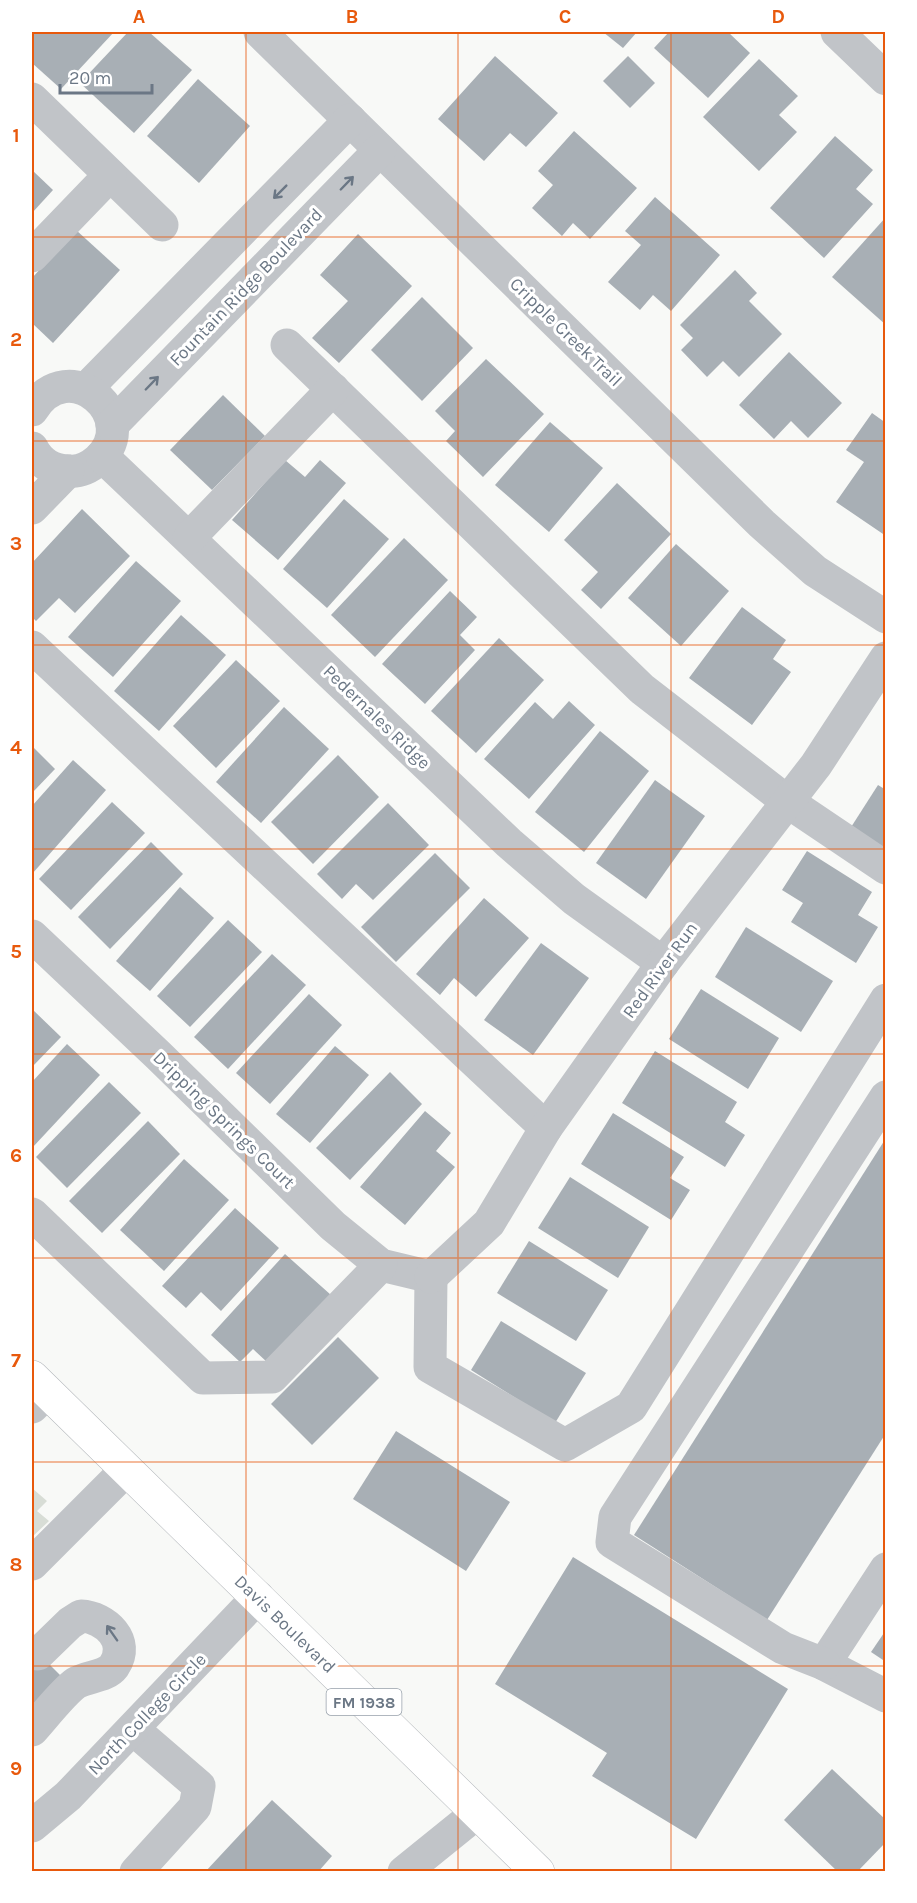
<svg xmlns="http://www.w3.org/2000/svg" width="917" height="1903" viewBox="0 0 917 1903" font-family="Karla,sans-serif">
  <rect width="100%" height="100%" fill="#f8f9f7"/>
  <path fill="#d8ddd6" d="M32 1488 47 1501 37 1511 49 1521 32 1537Z"/>
  <g fill="#a8afb5">
    <path d="M32 32H114L61 89 32 63Z"/>
    <path d="M128 32H149L192 70 134 133 80 83Z"/>
    <path d="M603 32H637L623 48Z"/>
    <path d="M669 32H728L750 53 708 98 654 48Z"/>
    <path d="M495 56 558 113 526 147 510 133 484 161 438 119Z"/>
    <path d="M628 56 655 83 630 108 603 81Z"/>
    <path d="M759 59 798 96 779 115 797 132 759 171 703 117Z"/>
    <path d="M198 79 250 126 199 183 147 136Z"/>
    <path d="M574 131 637 188 590 239 573 223 562 236 532 208 553 185 538 171Z"/>
    <path d="M835 136 873 170 856 189 873 204 824 258 770 208Z"/>
    <path d="M32 170 53 190 32 213Z"/>
    <path d="M655 197 720 255 671 311 653 295 640 310 608 282 641 245 625 231Z"/>
    <path d="M886 217V325L832 277Z"/>
    <path d="M76 230 120 270 53 343 32 323V278Z"/>
    <path d="M358 234 412 286 339 363 312 338 348 301 320 275Z"/>
    <path d="M735 270 757 293 749 301 782 334 739 377 723 361 707 377 681 350 693 338 680 325Z"/>
    <path d="M422 297 473 348 422 401 371 350Z"/>
    <path d="M789 352 842 403 808 438 791 421 774 439 739 405Z"/>
    <path d="M486 359 544 414 483 477 446 441 455 431 435 411Z"/>
    <path d="M223 395 265 436 212 490 170 450Z"/>
    <path d="M872 413 886 423V536L836 502 864 462 846 450Z"/>
    <path d="M550 422 603 468 549 532 495 485Z"/>
    <path d="M285 460 305 477 320 460 346 483 278 560 232 520Z"/>
    <path d="M617 483 671 534 601 609 581 590 598 572 564 540Z"/>
    <path d="M344 499 389 539 327 608 283 569Z"/>
    <path d="M82 509 130 556 75 613 59 598 36 621 32 617V563Z"/>
    <path d="M404 538 448 580 375 657 331 615Z"/>
    <path d="M676 544 729 591 681 646 628 598Z"/>
    <path d="M136 561 181 601 113 677 68 637Z"/>
    <path d="M450 591 477 617 460 635 475 650 425 704 382 664Z"/>
    <path d="M742 607 786 640 773 659 791 672 752 725 689 678Z"/>
    <path d="M181 615 226 655 159 731 114 691Z"/>
    <path d="M499 638 544 680 476 753 431 711Z"/>
    <path d="M236 660 280 701 216 768 173 726Z"/>
    <path d="M569 701 595 725 529 799 484 759 535 702 553 719Z"/>
    <path d="M284 707 329 749 261 823 216 782Z"/>
    <path d="M600 731 649 771 584 852 535 812Z"/>
    <path d="M32 746 55 769 32 793Z"/>
    <path d="M338 755 379 797 313 864 271 822Z"/>
    <path d="M73 760 106 790 32 874V806Z"/>
    <path d="M655 780 705 816 646 899 596 863Z"/>
    <path d="M878 785 886 790V860L846 835Z"/>
    <path d="M112 802 145 833 71 910 39 879Z"/>
    <path d="M388 803 429 845 373 900 356 884 342 899 317 874Z"/>
    <path d="M151 842 183 874 110 949 78 917Z"/>
    <path d="M807 851 872 892 858 915 878 927 856 963 791 922 803 903 782 890Z"/>
    <path d="M435 853 470 888 396 962 361 927Z"/>
    <path d="M180 887 214 918 150 991 116 961Z"/>
    <path d="M484 898 529 938 476 997 454 978 440 995 416 974Z"/>
    <path d="M228 920 262 952 190 1027 157 996Z"/>
    <path d="M746 927 833 981 801 1032 715 977Z"/>
    <path d="M541 943 589 978 533 1055 484 1020Z"/>
    <path d="M272 954 306 985 228 1069 194 1037Z"/>
    <path d="M701 989 779 1038 748 1089 669 1039Z"/>
    <path d="M309 994 342 1025 270 1104 236 1073Z"/>
    <path d="M32 1009 61 1037 32 1067Z"/>
    <path d="M67 1044 100 1075 32 1148V1082Z"/>
    <path d="M335 1046 369 1075 310 1143 276 1114Z"/>
    <path d="M655 1051 737 1102 725 1122 745 1135 725 1167 622 1103Z"/>
    <path d="M390 1072 422 1104 350 1180 316 1148Z"/>
    <path d="M109 1082 141 1113 67 1188 36 1157Z"/>
    <path d="M425 1111 451 1133 436 1151 455 1167 405 1225 360 1187Z"/>
    <path d="M613 1113 684 1157 670 1178 690 1190 671 1220 581 1164Z"/>
    <path d="M148 1121 180 1154 102 1233 69 1201Z"/>
    <path d="M886 1138V1433L767 1620 634 1535Z"/>
    <path d="M184 1159 229 1200 164 1271 120 1230Z"/>
    <path d="M570 1177 649 1227 618 1278 538 1228Z"/>
    <path d="M235 1208 279 1248 221 1311 201 1292 186 1308 162 1286Z"/>
    <path d="M529 1241 608 1290 576 1341 497 1293Z"/>
    <path d="M285 1254 331 1295 268 1363 253 1349 240 1362 211 1335Z"/>
    <path d="M501 1321 586 1373 555 1423 471 1370Z"/>
    <path d="M338 1337 379 1378 312 1445 271 1404Z"/>
    <path d="M396 1431 510 1502 466 1571 353 1499Z"/>
    <path d="M573 1557 788 1689 696 1839 592 1776 607 1753 495 1684Z"/>
    <path d="M886 1630V1662L871 1652Z"/>
    <path d="M32 1647 63 1678 32 1711Z"/>
    <path d="M832 1769 886 1820V1842L857 1872H838L784 1820Z"/>
    <path d="M272 1800 332 1856 318 1872H205Z"/>
  </g>
  <g fill="none" stroke-linecap="round" stroke-linejoin="round">
    <defs>
      <path id="major" d="M32 1377 538 1872"/>
    </defs>
    <use href="#major" stroke="#b4b8bc" stroke-width="34"/>
    <g stroke="#c1c4c8" stroke-width="33">
      <path d="M260 32 762 524 815 571 886 617"/>
      <path d="M837 32 886 79"/>
      <path d="M32 99 162 225"/>
      <path d="M32 256 110 175"/>
      <path d="M287 345 642 689 788 802 886 868"/>
      <path d="M86 389 350 120"/>
      <path d="M32 410C69 350 144 418 98 460 90 467 80 472 69 471 52 471 39 462 32 448"/>
      <path d="M112 425 380 150"/>
      <path d="M102 456 509 843 574 899 663 963"/>
      <path d="M32 508 68 471"/>
      <path d="M189 538 333 389"/>
      <path d="M32 647 546 1128"/>
      <path d="M32 936 158 1055 333 1226 381 1265 431 1277"/>
      <path d="M32 1214 203 1378 272 1377 381 1265"/>
      <path d="M431 1277 430 1367 565 1445 631 1407 886 1000"/>
      <path d="M431 1277 489 1223 546 1128 663 963 816 765 886 658"/>
      <path d="M32 1407 47 1392"/>
      <path d="M32 1564 126 1470"/>
      <path d="M886 1569 824 1664 886 1696"/>
      <path d="M824 1664 783 1648 612 1542 615 1517 886 1097"/>
      <path d="M32 1730C43 1718 64 1691 76 1683 88 1676 106 1677 114 1666 131 1641 105 1617 81 1616L70 1623 38 1654"/>
      <path d="M134 1730 199 1786 195 1807 136 1872"/>
      <path d="M32 1826 68 1796 258 1597"/>
      <path d="M404 1872 477 1813"/>
    </g>
    <use href="#major" stroke="#fff" stroke-width="33"/>
  </g>
  <defs><path id="oneway-shaft" d="M-6 0H5M1.5-3L5.5 0L1.5 3" fill="none" stroke-width="1.6" stroke-linecap="round" stroke-linejoin="round" transform="scale(1.5)"/></defs>
  <g stroke="#6b7785">
    <use href="#oneway-shaft" transform="translate(347 183) rotate(-46)"/>
    <use href="#oneway-shaft" transform="translate(280 192) rotate(135)"/>
    <use href="#oneway-shaft" transform="translate(152 383) rotate(-46)"/>
    <use href="#oneway-shaft" transform="translate(112 1633) rotate(-125)"/>
  </g>
  <path fill="none" stroke="#e8590c" stroke-width="1.5" stroke-opacity="0.55" d="M246 32V1872M458 32V1872M671 32V1872M32 237H886M32 441H886M32 645H886M32 849H886M32 1054H886M32 1258H886M32 1462H886M32 1666H886"/>
  <g text-anchor="middle" dominant-baseline="central" stroke-width="6" stroke-linejoin="round" paint-order="stroke">
    <rect fill="#fff" stroke="#97a0aa" stroke-width="1.5" x="326.5" y="1689" width="75" height="26" rx="4.5"/>
    <g font-size="16" font-weight="bold" fill="#6b7785">
      <text x="364" y="1702">FM 1938</text>
    </g>
    <g font-size="18" fill="#6b7785" stroke="#fff">
      <text transform="translate(246 287) rotate(-46)">Fountain Ridge Boulevard</text>
      <text transform="translate(566 332) rotate(44)">Cripple Creek Trail</text>
      <text transform="translate(377 717) rotate(44)">Pedernales Ridge</text>
      <text transform="translate(660 970) rotate(-54)">Red River Run</text>
      <text transform="translate(224 1120) rotate(44)">Dripping Springs Court</text>
      <text transform="translate(285 1624) rotate(44)">Davis Boulevard</text>
      <text transform="translate(147 1714) rotate(-46)">North College Circle</text>
    </g>
  </g>
  <rect width="917" height="1903" fill="none" stroke="#ffffff" stroke-width="66"/>
  <path d="M60 84v9h92v-9" fill="none" stroke="#6b7785" stroke-width="3"/>
  <text x="69" y="84" font-size="18" fill="#6b7785" stroke="#ffffff" stroke-width="4.5" paint-order="stroke">20 m</text>
  <rect x="33" y="33" width="851" height="1837" fill="none" stroke="#e8590c" stroke-width="2"/>
  <g font-size="20" text-anchor="middle" font-weight="bold" fill="#e8590c">
    <text x="139" y="23">A</text>
    <text x="352" y="23">B</text>
    <text x="565" y="23">C</text>
    <text x="778" y="23">D</text>
    <text x="16" y="142">1</text>
    <text x="16" y="346">2</text>
    <text x="16" y="550">3</text>
    <text x="16" y="754">4</text>
    <text x="16" y="958">5</text>
    <text x="16" y="1162">6</text>
    <text x="16" y="1367">7</text>
    <text x="16" y="1571">8</text>
    <text x="16" y="1775">9</text>
  </g>
</svg>
